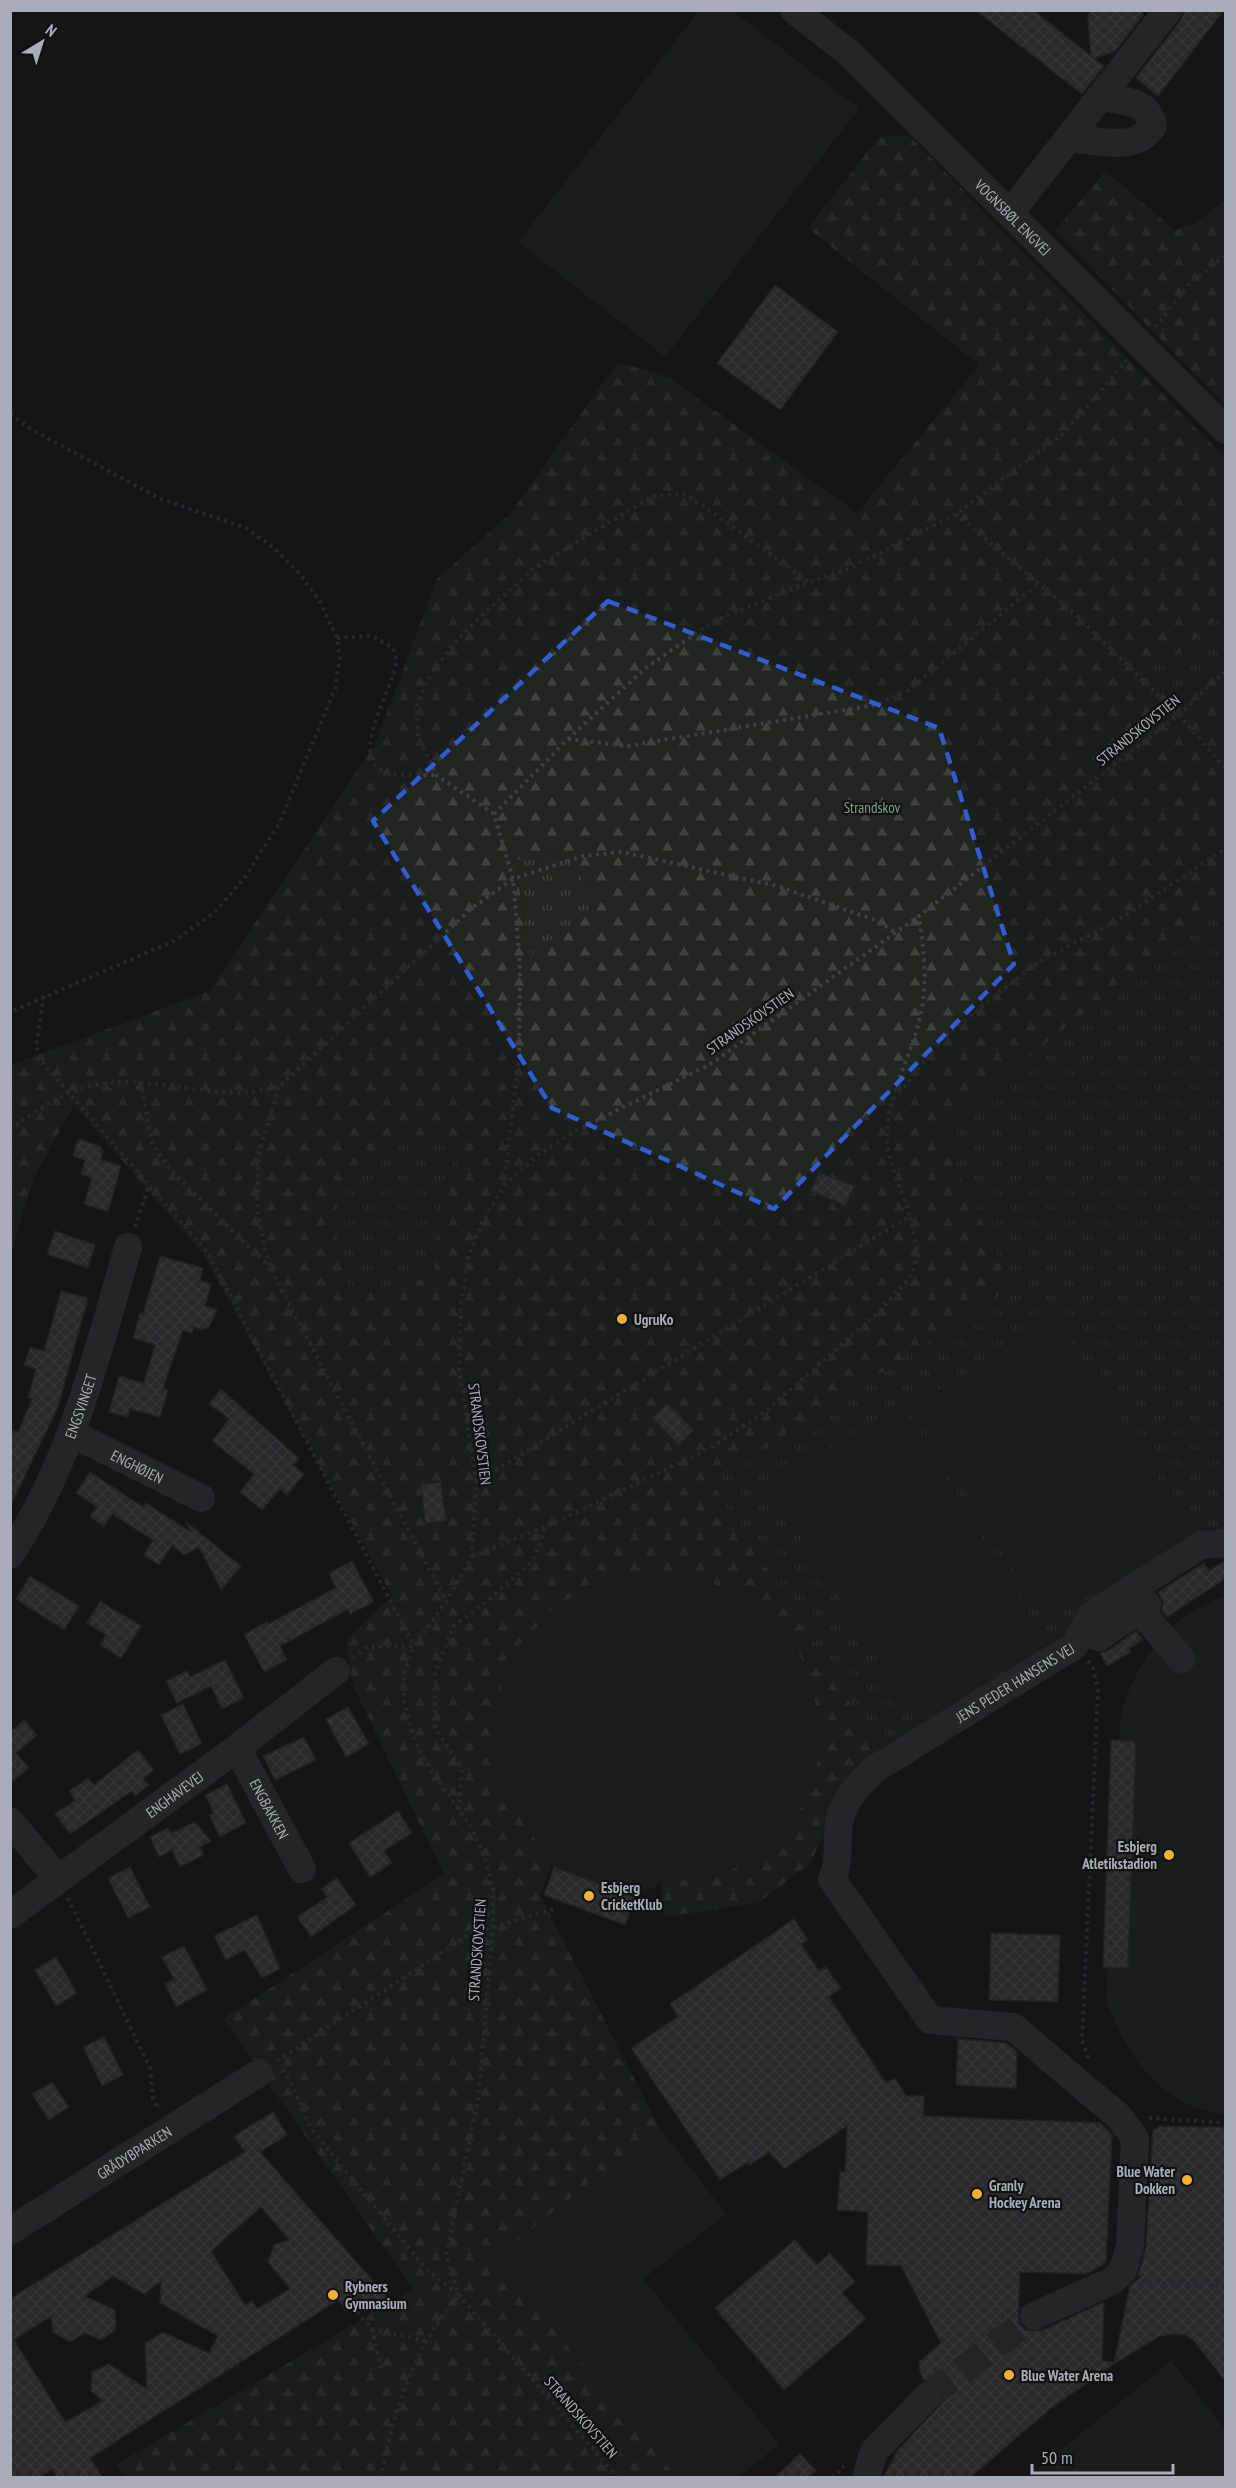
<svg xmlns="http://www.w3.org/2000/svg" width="1236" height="2488" viewBox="0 0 1236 2488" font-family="'PT Sans Narrow',sans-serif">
  <defs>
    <pattern id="grass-tufts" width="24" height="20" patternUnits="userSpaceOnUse" patternTransform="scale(1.5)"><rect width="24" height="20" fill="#1e261f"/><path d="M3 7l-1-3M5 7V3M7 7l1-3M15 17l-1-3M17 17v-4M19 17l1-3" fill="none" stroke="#3c433d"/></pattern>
    <pattern id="forest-firs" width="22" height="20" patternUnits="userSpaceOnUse" patternTransform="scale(1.5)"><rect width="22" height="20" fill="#1e261f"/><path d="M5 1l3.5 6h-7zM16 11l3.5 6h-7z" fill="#3c433d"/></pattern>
    <pattern id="building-cross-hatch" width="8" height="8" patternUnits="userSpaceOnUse" patternTransform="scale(1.5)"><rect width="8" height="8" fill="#404145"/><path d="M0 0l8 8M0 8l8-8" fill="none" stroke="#595a5e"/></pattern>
  </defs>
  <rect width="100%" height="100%" fill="#161618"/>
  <g fill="url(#grass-tufts)">
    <path d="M1225 606V661L1178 706 1140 665 1181 653 1218 617Z"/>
    <path d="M570 853 595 906 531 956 514 860Z"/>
    <path d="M1225 903V1534L879 1750 711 1483 1012 1287 938 1128Z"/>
    <path d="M428 1133 463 1145 441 1209 435 1276 350 1297C339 1250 320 1204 361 1166 373 1155 411 1141 428 1133Z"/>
  </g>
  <g fill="url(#forest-firs)" fill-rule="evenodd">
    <path d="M909 135 1225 458V606L1218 617 1181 653 1141 665 1178 706 1225 661V903L938 1128 1012 1287 712 1483 879 1750 845 1791 809 1865 758 1903 664 1917 661 1883 720 1876 558 1603 508 1659 491 1731 500 1780 551 1866 540 1895 659 2127 495 2259 677 2477 124 2478 116 2465 413 2289 223 2019 444 1874 353 1686 346 1639 392 1596 203 1254 74 1105 34 1178 11 1251V1065L209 991 375 744 437 579 509 515 618 362 670 378 857 513 979 365 808 228 879 137ZM570 853 595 906 531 955 514 860ZM428 1133 463 1145 441 1209 434 1276 350 1297C339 1250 320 1204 361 1166 373 1155 411 1141 428 1133Z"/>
    <path d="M1105 171 1175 230 1192 225 1225 201V405L1055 231Z"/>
  </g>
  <g fill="#1e261f">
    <path d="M699 11H733L859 109 665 357 518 242Z"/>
    <path d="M1056 1317 1191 1532 1046 1622 912 1407Z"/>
    <path d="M900 1406 1047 1643 917 1723 770 1487Z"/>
    <path d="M629 1573 697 1577 754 1602 800 1655 821 1721 815 1789 770 1849 720 1876 661 1883 635 1897 551 1866 500 1780 491 1731 508 1659 558 1603Z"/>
    <path d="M1225 1596V2116C1212 2111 1194 2108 1181 2101 1140 2077 1122 2042 1106 1999L1121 1711C1143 1652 1165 1620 1225 1596Z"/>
    <path d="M659 2127 726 2214 643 2279 779 2444 739 2477H677L495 2259Z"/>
    <path d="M1171 2361 1225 2429V2477H1027Z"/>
  </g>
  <g fill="url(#building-cross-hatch)" stroke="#303034" stroke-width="1.5" fill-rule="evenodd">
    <path d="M975 10H1033L1091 56 1088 19 1090 10H1142L1143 15 1115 51 1094 58 1104 66 1082 94Z"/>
    <path d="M1184 10H1224L1158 96 1136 78 1181 20Z"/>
    <path d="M775 285 838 332 780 410 717 363Z"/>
    <path d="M78 1139 100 1146 103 1151 101 1160 121 1166 108 1212 84 1204 92 1178 81 1174 85 1160 73 1156Z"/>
    <path d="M819 1172 854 1186 846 1206 811 1191Z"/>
    <path d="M55 1231 95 1245 88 1268 47 1254Z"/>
    <path d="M160 1256 203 1268 200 1281 211 1284 205 1306 217 1310 209 1327 203 1330 194 1327 192 1333 183 1330 163 1388 168 1390 160 1417 130 1409 128 1417 109 1412 119 1376 144 1383 155 1345 133 1338 140 1313 143 1314Z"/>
    <path d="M61 1291 88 1298 58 1407 10 1507V1429L18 1432 32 1399 28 1397 36 1369 24 1365 30 1347 44 1351Z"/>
    <path d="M221 1389 299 1458 293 1465 304 1474 287 1495 280 1489 262 1510 240 1492 254 1474 212 1441 229 1419 209 1404Z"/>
    <path d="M667 1403 694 1430 679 1445 652 1418Z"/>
    <path d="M90 1472 143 1507 146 1503 191 1532 185 1521 241 1566 221 1590 199 1547 184 1555 172 1545 159 1565 144 1555 153 1540 112 1514 104 1526 90 1517 97 1507 76 1493Z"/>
    <path d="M441 1482 446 1521 425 1523 421 1484Z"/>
    <path d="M1226 1560V1578L1167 1617 1162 1611 1163 1602 1158 1592 1204 1563 1209 1571Z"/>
    <path d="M352 1561 374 1602 350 1614 348 1609 280 1646 287 1660 264 1672 244 1634 267 1622 268 1624 336 1588 329 1573Z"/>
    <path d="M30 1576 79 1606 64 1630 16 1599Z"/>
    <path d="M100 1601 141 1626 121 1658 100 1645 106 1635 87 1623Z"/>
    <path d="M1136 1631 1143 1640 1129 1648 1131 1652 1107 1666 1100 1653 1108 1651Z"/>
    <path d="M225 1660 244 1698 222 1709 211 1686 177 1703 166 1681 187 1671 190 1677Z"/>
    <path d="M183 1704 202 1744 180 1754 161 1715Z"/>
    <path d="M348 1707 369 1744 346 1757 326 1719Z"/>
    <path d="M24 1720 37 1735 16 1753 29 1768 10 1784V1732Z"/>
    <path d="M304 1737 316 1760 275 1780 263 1756Z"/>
    <path d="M1111 1740 1136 1741 1128 1968 1103 1967Z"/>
    <path d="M138 1750 154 1770 143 1778 149 1785 135 1796 132 1791 70 1834 55 1814 75 1800 69 1791 88 1778 94 1785Z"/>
    <path d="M227 1784 246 1823 220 1837 209 1815 214 1813 205 1795Z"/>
    <path d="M398 1811 412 1833 384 1851 392 1863 370 1877 349 1843Z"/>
    <path d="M195 1822 211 1841 200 1847 204 1855 180 1867 172 1850 159 1857 150 1837 168 1828 171 1833Z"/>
    <path d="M130 1867 150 1907 128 1918 108 1878Z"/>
    <path d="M554 1867 635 1897 625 1925 544 1895Z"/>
    <path d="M337 1878 356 1905 311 1937 297 1917 327 1897 321 1889Z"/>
    <path d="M257 1915 280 1969 262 1978 245 1950 226 1960 214 1936Z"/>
    <path d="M794 1919 808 1940 801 1944 819 1971 826 1967 841 1988 829 1997 886 2083 895 2078 906 2096H924L923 2116 1101 2123 1112 2135 1106 2263 1086 2274 1020 2272 1018 2315 1019 2323 1025 2330 1041 2331 1104 2302 1102 2361 1114 2362 1130 2286 1142 2276H1138L1146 2247 1153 2131 1160 2126 1226 2127V2382L1194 2341 1185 2335 1170 2334 1158 2337 1114 2364 1050 2409 970 2478H883L898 2450 944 2401V2392L940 2385 932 2380H923L919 2368V2362L941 2343 901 2266 866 2265 868 2212 837 2210 840 2172H845L847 2126 784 2169 769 2152 750 2165 748 2162 720 2180 631 2048 678 2017 670 2004Z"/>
    <path d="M991 1933 1060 1935 1058 2002 989 2000Z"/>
    <path d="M184 1946 207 1990 176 2007 165 1984 174 1979 162 1957Z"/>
    <path d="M56 1957 77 1993 56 2006 35 1970Z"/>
    <path d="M104 2037 123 2075 102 2086 83 2047Z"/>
    <path d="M958 2039 1006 2043 1017 2052 1016 2088 956 2085Z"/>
    <path d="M52 2082 69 2107 49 2120 32 2094Z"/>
    <path d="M273 2112 287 2135 260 2152 388 2298 372 2314 358 2302 345 2310 338 2300 90 2458 103 2478H57L52 2469 39 2478H10V2299L245 2152 234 2136ZM261 2207 289 2240 274 2245 268 2262 290 2289 257 2309 252 2301 245 2305 211 2251ZM112 2275 144 2294 161 2281 160 2303 218 2336 209 2353 163 2332 145 2343 147 2389 109 2364 92 2372 91 2391 103 2401 65 2422 14 2340 51 2316 53 2332 70 2342 85 2333 101 2340 116 2330 115 2310 85 2296 112 2277Z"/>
    <path d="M795 2240 817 2265 830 2253 855 2282 842 2293 866 2319 784 2390 715 2308Z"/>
    <path d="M800 2454 816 2471 808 2478H774Z"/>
  </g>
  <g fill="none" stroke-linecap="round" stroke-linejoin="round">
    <path stroke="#333438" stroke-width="28" stroke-dasharray="28 14" stroke-linecap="butt" d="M928 2396 1034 2316"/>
    <g stroke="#3d3f44" stroke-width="4" stroke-dasharray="3 4.5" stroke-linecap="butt">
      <path d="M1155 327 1192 281 1226 255"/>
      <path d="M10 414 34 431 161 499 246 528 274 548 300 574 320 602 337 638 340 659 335 689 279 824 245 877 215 912 174 941 10 1012"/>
      <path d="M956 514 1075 614 1178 715 1226 768"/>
      <path d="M337 638 372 636 393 648C394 652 396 657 396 661 395 689 340 766 394 774 407 776 422 775 436 775"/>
      <path d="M568 739 627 746 875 705 909 690 1038 584"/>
      <path d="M494 814 568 739 647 667 714 621 809 582 846 570 956 514 1064 433 1127 360"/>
      <path d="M44 996 36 1046 44 1064 208 1253 414 1646"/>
      <path d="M141 1082 152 1144 175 1175 269 1266"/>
      <path d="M279 1087 259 1152 257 1212 269 1266 446 1601"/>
      <path d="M894 1099 944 1037 1034 965 1123 917 1226 848"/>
      <path d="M10 1130C22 1119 35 1112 48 1104 113 1064 168 1091 238 1093 251 1093 266 1089 279 1087L472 908 513 879 583 856 622 852 777 886 875 920 896 933"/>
      <path d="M504 1185 519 1056 520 967 513 879 494 814 436 775 418 735 417 704 432 672 463 633 533 569 653 496 686 494 809 582"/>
      <path d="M135 1227 149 1186"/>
      <path d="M476 1482 910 1216C904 1197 887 1159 887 1141 885 1096 911 1059 920 1017 928 983 924 951 919 916"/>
      <path d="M472 1556 547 1526 709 1449 765 1412 874 1316 910 1278 918 1256 910 1216"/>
      <path d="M353 1658 367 1647 414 1646"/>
      <path d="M459 1810 462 1769 435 1728V1672L454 1626 485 1603 533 1561 546 1527"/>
      <path d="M68 1898 150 2068 153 2099 160 2110"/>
      <path d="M1088 2058 1082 2040 1098 1691 1093 1668 1088 1661"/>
      <path d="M277 2061 470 1934 557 1908"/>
      <path d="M282 2070C297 2088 301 2111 313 2131L426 2269 459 2295C415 2345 393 2412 381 2478"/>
      <path d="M1149 2118 1226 2123"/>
      <path d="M1141 2282 1226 2286"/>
      <path d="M352 2306 372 2329 427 2341"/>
      <path d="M372 2329 381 2368"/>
      <path d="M618 2478 459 2295 446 2256 478 2099 493 1928V1889L484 1855 470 1825 432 1772 414 1739 404 1702V1674L414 1646 446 1602 472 1556 476 1482 459 1369 461 1304 468 1258 482 1222 504 1186 538 1155 577 1130 709 1065 919 916 1178 715 1226 671"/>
      <path d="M832 2478 844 2466"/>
    </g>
    <g stroke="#37383d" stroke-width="28">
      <path id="s1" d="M794 10 849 53 1226 430"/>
      <path d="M1069 138C1096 140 1137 154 1153 125 1147 100 1124 101 1101 97"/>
      <path d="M1010 213 1168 10"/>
      <path id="s2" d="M73 1434 201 1498"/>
      <path id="s3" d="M10 1555C72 1461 97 1354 128 1247"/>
      <path d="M1139 1609 1181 1659"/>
      <path d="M1082 1632 1099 1637 1147 1604"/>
      <path id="s4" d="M237 1748 302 1869"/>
      <path d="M10 1821 58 1879"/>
      <path id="s5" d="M10 1915 237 1748 336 1671"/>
      <path id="s6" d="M10 2231 259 2073"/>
      <path id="s7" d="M1034 2316 1112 2281 1123 2270 1130 2246 1135 2138 1118 2116 1013 2027 930 2020 832 1879C842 1858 834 1836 841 1815 847 1796 861 1783 875 1769L1075 1645 1090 1616 1201 1545 1226 1543"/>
      <path d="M866 2478 874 2451 928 2396"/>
    </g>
  </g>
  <path d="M0 0H1236V2488H0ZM608 601 939 728 1014 964 774 1209 552 1108 373 821Z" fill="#161618" fill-opacity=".55" fill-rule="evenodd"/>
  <path fill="none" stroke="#325cd3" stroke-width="4.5" stroke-dasharray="12 8" stroke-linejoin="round" d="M608 601 939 728 1014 964 774 1209 552 1108 373 821Z"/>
  <g fill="#f2b134" stroke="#111113" stroke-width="2">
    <circle cx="622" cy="1319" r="6"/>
    <circle cx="1169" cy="1855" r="6"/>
    <circle cx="589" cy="1896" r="6"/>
    <circle cx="1187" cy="2180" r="6"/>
    <circle cx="977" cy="2194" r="6"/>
    <circle cx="333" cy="2295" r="6"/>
    <circle cx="1009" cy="2375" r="6"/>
  </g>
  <g text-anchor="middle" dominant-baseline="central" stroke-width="4.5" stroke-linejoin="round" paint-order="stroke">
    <g font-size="15" fill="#a8adb8" stroke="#111113">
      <text stroke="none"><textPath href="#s1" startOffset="302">VOGNSBØL ENGVEJ</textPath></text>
      <text transform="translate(1138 730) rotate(-39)">STRANDSKOVSTIEN</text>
      <text transform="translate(750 1021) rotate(-35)">STRANDSKOVSTIEN</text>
      <text stroke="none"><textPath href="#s3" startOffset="165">ENGSVINGET</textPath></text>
      <text transform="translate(480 1434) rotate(83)">STRANDSKOVSTIEN</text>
      <text stroke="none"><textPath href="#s2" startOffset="72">ENGHØJEN</textPath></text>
      <text stroke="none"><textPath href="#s7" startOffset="942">JENS PEDER HANSENS VEJ</textPath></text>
      <text stroke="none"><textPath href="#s5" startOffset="204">ENGHAVEVEJ</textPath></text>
      <text stroke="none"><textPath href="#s4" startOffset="69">ENGBAKKEN</textPath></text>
      <text transform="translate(477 1950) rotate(-86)">STRANDSKOVSTIEN</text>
      <text stroke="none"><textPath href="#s6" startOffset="147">GRÅDYBPARKEN</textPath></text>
      <text transform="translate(581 2417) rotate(49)">STRANDSKOVSTIEN</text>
    </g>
    <g font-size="15" fill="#7fa381" stroke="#111113">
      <text x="872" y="807">Strandskov</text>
    </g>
    <g font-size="15" font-weight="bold" fill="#a8adb8" stroke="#111113" text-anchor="start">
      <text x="634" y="1319">UgruKo</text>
      <text x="1157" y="1846" text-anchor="end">Esbjerg<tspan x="1157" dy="17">Atletikstadion</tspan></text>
      <text x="601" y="1887">Esbjerg<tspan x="601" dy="17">CricketKlub</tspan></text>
      <text x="1175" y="2171" text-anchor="end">Blue Water<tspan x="1175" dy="17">Dokken</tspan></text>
      <text x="989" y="2185">Granly<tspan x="989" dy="17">Hockey Arena</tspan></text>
      <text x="345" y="2286">Rybners<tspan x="345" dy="17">Gymnasium</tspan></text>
      <text x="1021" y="2375">Blue Water Arena</text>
    </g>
  </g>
  <rect width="1236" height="2488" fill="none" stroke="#a8adb8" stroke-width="24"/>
  <g transform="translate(42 42) rotate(38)" stroke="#111113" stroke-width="4.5" paint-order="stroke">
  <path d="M0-4.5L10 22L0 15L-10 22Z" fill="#a8adb8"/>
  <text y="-9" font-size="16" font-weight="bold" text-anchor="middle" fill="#a8adb8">N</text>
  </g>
  <path d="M1032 2464v9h141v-9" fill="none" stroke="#a8adb8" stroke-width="3"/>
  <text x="1041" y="2464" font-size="18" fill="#a8adb8" stroke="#111113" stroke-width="4.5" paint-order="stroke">50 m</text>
</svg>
